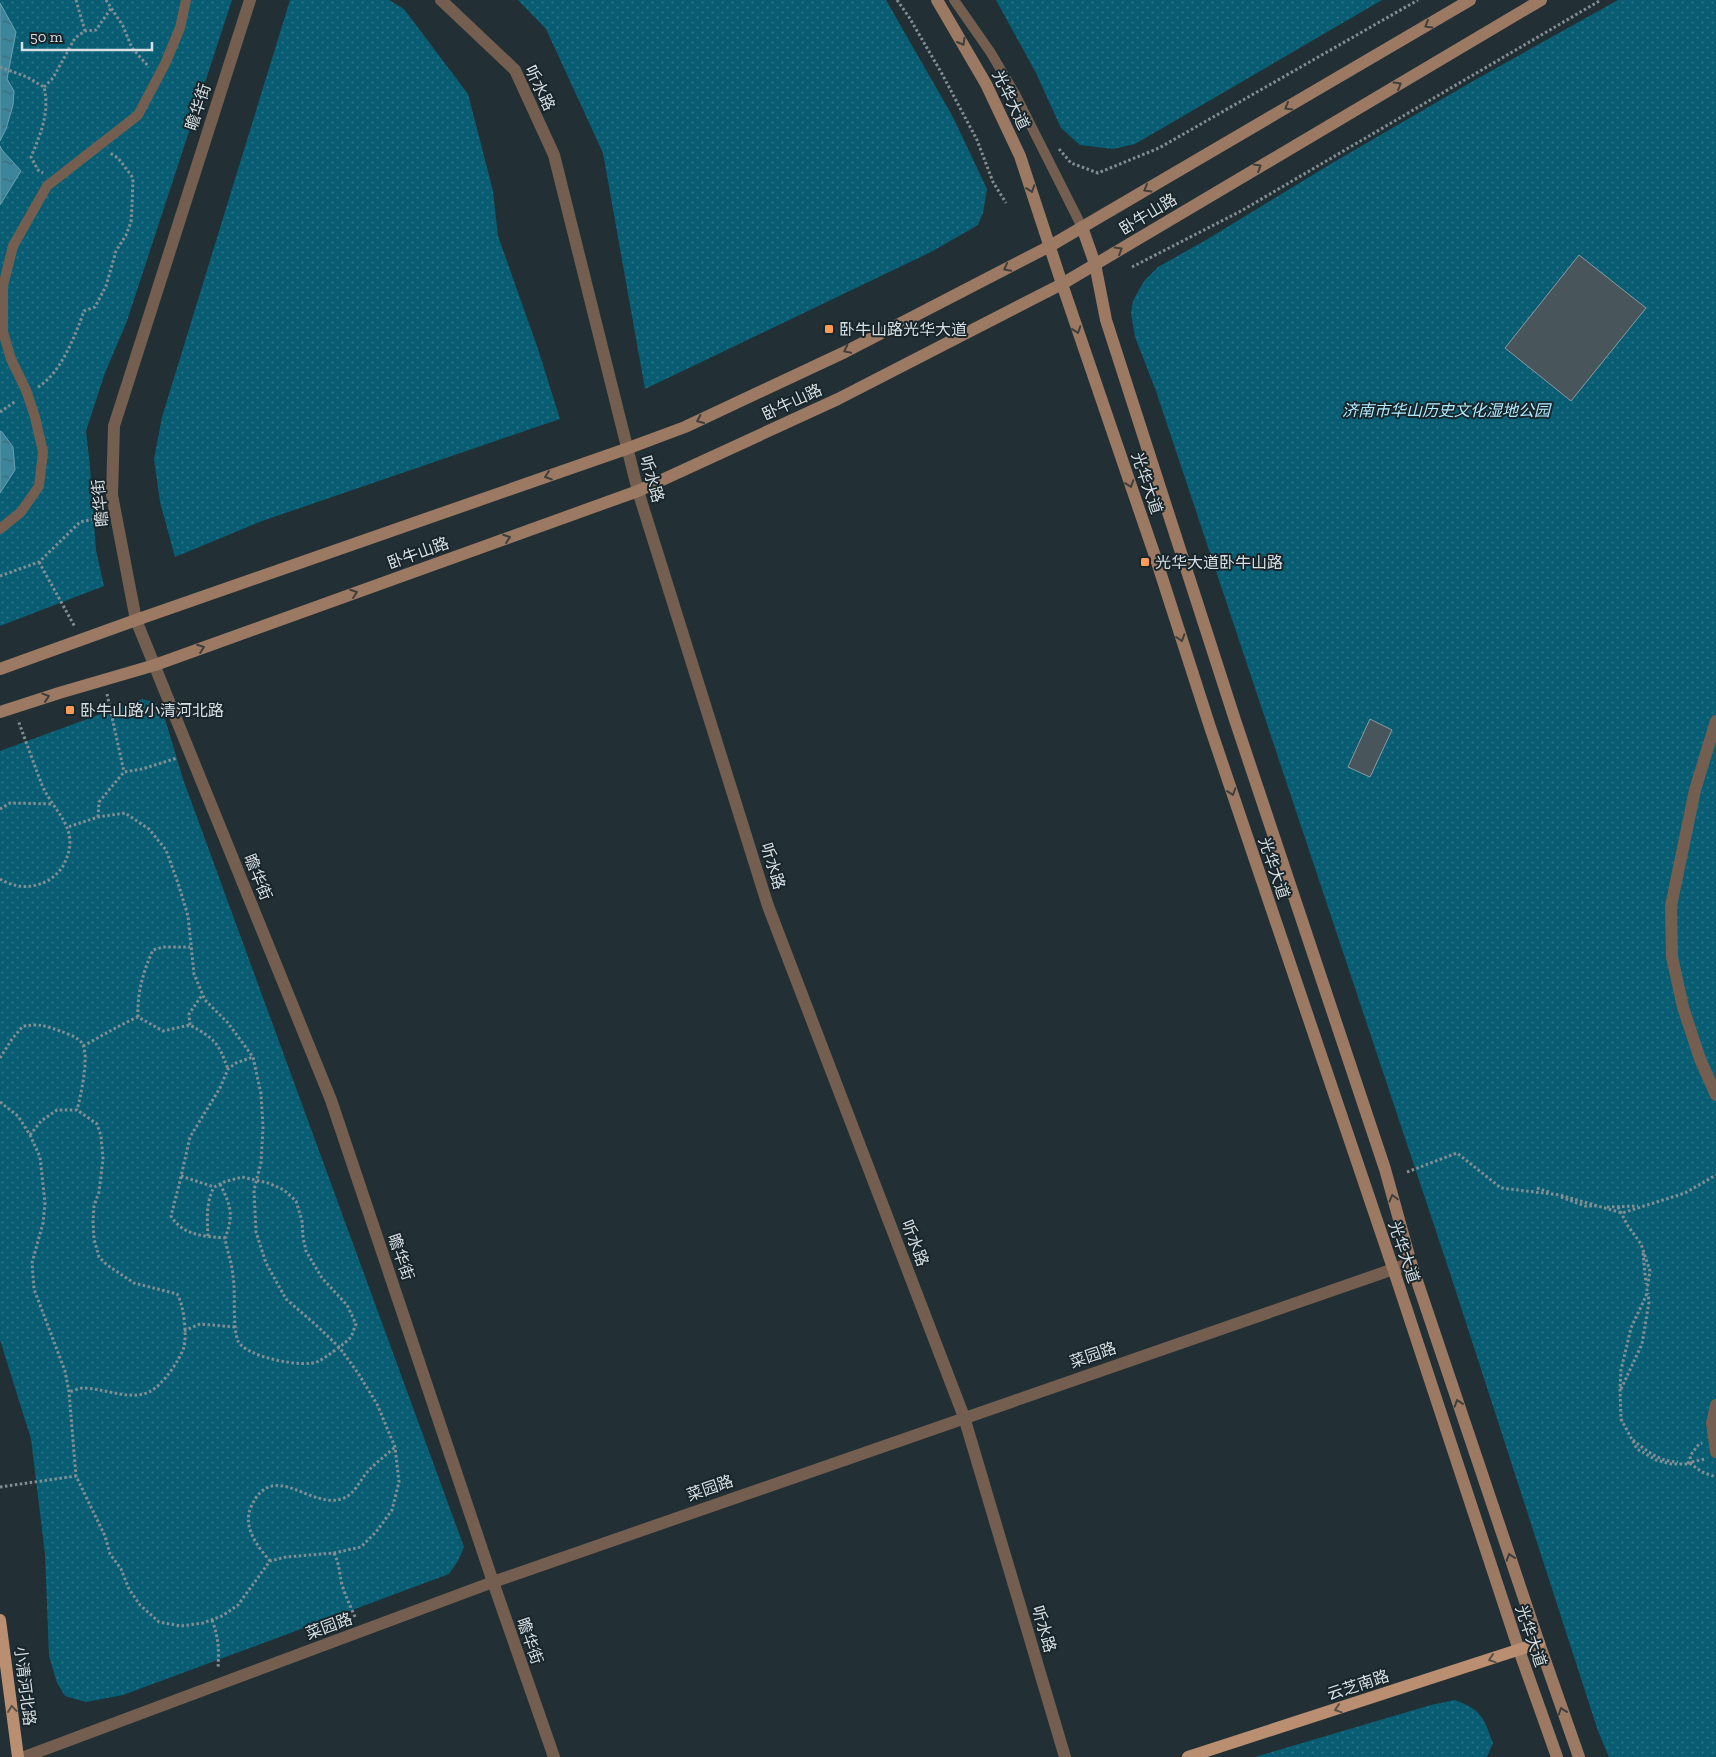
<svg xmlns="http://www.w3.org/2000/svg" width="1716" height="1757" viewBox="0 0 1716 1757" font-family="'Zilla Slab','Noto Sans SC',serif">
  <defs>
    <pattern id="park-dots" width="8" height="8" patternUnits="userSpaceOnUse" patternTransform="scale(1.25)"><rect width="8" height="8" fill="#085d73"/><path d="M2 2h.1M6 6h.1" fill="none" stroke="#2b7487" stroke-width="1.8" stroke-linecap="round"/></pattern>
    <pattern id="water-ripples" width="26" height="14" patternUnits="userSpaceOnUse" patternTransform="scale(1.25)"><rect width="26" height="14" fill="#3c859b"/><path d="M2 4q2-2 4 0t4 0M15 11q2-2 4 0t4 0" fill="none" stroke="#3e6b78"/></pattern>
  </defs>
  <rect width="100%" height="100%" fill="#222f34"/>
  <g fill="url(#park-dots)">
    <path d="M0 0H232L127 321 105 373 86 431 90 466 96 550 104 586 0 626Z"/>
    <path d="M290 0H389L404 9 468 94 493 191 498 236 538 349 560 419 262 521 175 557 160 502 154 459 162 417Z"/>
    <path d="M518 0H886L953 117 987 189 983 213 978 225 931 252 645 389 603 153 546 29Z"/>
    <path d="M996 0H1382L1135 144 1113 149 1080 145 1061 128 1036 73Z"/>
    <path d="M1618 0H1716V1757H1609L1598 1731 1448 1267 1156 391 1135 337 1131 313 1133 301 1144 281 1158 267 1206 240 1334 162 1475 80Z"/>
    <path d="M142 699 154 702 163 712 183 779 464 1547 458 1561 449 1574 123 1695 86 1702 65 1696 57 1683 49 1656 45 1554 31 1439 0 1340V751Z"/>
    <path d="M1455 1700C1483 1711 1483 1717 1493 1743L1487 1757H1255L1431 1705Z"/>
  </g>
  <g fill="url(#water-ripples)" stroke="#6aa0b0">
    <path d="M0 3 16 32 7 79 14 91 13 105 6 129 0 141Z"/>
    <path d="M0 146 2 150 21 171 0 205Z"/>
    <path d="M0 431 2 432 13 447 15 470 0 493Z"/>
  </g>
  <g fill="#48565b" stroke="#8a9aa0">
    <path d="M1579 255 1646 308 1571 401 1505 348Z"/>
    <path d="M1370 719 1392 730 1370 777 1348 767Z"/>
  </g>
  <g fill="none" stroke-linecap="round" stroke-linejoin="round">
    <g stroke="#838e92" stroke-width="3" stroke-dasharray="2.5 2.5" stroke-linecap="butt">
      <path d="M76 0 85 31"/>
      <path d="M106 0 123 26 132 48 149 67"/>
      <path d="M897 0 909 17 941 72 977 140 993 182 1006 203"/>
      <path d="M0 67 27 77 44 87C50 112 41 133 31 157L38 170 43 173"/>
      <path d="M44 87 53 78 75 38 85 31 96 30 112 7"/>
      <path d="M1059 149 1071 163 1098 173 1159 148 1418 0"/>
      <path d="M1132 267 1241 211 1601 0"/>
      <path d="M38 387C61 373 75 336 84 311L95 307 106 286 116 251 126 235 131 222 132 206 133 178 118 158 110 153"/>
      <path d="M0 412 16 401"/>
      <path d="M39 562 75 627"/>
      <path d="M0 576 39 562 80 522 103 517"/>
      <path d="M107 694 124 772"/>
      <path d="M0 809 10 803 53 804"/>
      <path d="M98 817 99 802 124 772 142 769 177 758"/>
      <path d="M0 879C15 888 31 889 47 881 55 877 62 869 65 862 81 828 54 813 42 785 34 764 26 742 18 720"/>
      <path d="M138 1017C137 993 143 972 153 950L163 947H190"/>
      <path d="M190 1025 189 1014 202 995"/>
      <path d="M83 1046C102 1036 119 1025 138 1017L163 1031 190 1025C215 1039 218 1042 228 1069"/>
      <path d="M0 1058 12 1039 23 1026C41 1024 43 1025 60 1031 68 1034 79 1037 83 1045 89 1058 81 1095 77 1110"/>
      <path d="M0 1102 18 1116 30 1135 40 1157 45 1203 43 1223 32 1263 34 1289 65 1371 69 1392 76 1476 105 1536 110 1554 121 1569 129 1589 140 1605 159 1622 181 1626 203 1623 222 1616 238 1605 270 1561 286 1557 334 1553 361 1547 376 1532 392 1510 399 1482 395 1447 377 1404 358 1373 339 1347 316 1325 286 1299 266 1263 256 1232 254 1190 261 1163 263 1127 261 1094 253 1057 228 1023 205 1000 194 974 188 916 178 883 166 850 149 829 125 813 98 817 68 827"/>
      <path d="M30 1135 41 1121 57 1110H77L97 1124 101 1136 103 1159 99 1192 94 1206 93 1221 94 1239 99 1257 107 1265 134 1283 177 1294C184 1305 187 1334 184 1347 180 1360 162 1386 149 1392 130 1401 103 1388 83 1388 79 1388 73 1391 69 1392"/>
      <path d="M1407 1172 1457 1153 1501 1188 1560 1195 1622 1213 1685 1193 1716 1175"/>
      <path d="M181 1176 214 1187 224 1182 242 1177 268 1183 284 1190 296 1201 302 1221 303 1237 306 1251 322 1278 347 1305 356 1324C354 1328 353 1334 350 1338 347 1342 325 1358 319 1361 305 1369 245 1357 238 1341 232 1325 236 1294 233 1276 232 1263 227 1251 225 1238 204 1236 183 1236 171 1216L180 1181 190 1137 220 1088 228 1069 236 1063 253 1057"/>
      <path d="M220 1184C231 1206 234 1215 225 1238"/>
      <path d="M1537 1188 1549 1192"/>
      <path d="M1561 1197 1585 1206H1596"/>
      <path d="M1607 1207 1638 1206"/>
      <path d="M1618 1207 1628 1226 1641 1244 1650 1271 1646 1296 1631 1328 1621 1370 1620 1389 1621 1419 1637 1449 1656 1460 1671 1464H1691L1702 1472 1716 1477"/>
      <path d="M208 1236C207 1219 206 1202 214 1187"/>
      <path d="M1643 1253 1646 1284"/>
      <path d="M184 1331 200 1324 235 1327"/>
      <path d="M1621 1389 1642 1344 1649 1302 1648 1293"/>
      <path d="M1633 1440C1647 1451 1660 1462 1678 1462"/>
      <path d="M1687 1463 1705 1459"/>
      <path d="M1691 1464 1690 1456 1699 1444 1702 1443"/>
      <path d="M0 1487 76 1476"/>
      <path d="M334 1553C340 1566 339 1572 342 1585 346 1597 351 1608 356 1619"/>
      <path d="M270 1561C258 1547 242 1527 251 1507 273 1457 312 1512 344 1498 355 1494 361 1478 369 1470 377 1462 386 1455 395 1447"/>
      <path d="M212 1620C219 1639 219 1649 218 1669"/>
    </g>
    <g stroke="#745e50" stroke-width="10">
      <path d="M954 0 991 53 1015 94 1082 227"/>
      <path d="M0 529 21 512 39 486 43 452 35 417 26 390 11 359 3 332V286L13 246 47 186 138 115 165 64 180 28 186 0"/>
    </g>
    <g stroke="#745e50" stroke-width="12">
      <path d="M1716 721 1695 790 1671 906 1672 957 1683 1007 1700 1059 1716 1095"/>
      <path d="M1716 1405 1712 1423 1716 1452"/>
      <path d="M24 1757 493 1582 1411 1263"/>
    </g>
    <g stroke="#745e50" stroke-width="12">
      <path d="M250 0 114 426 112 495 136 620 331 1100 493 1582 554 1757"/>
      <path d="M441 0 515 70 554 155 638 491 768 906 964 1417 1065 1757"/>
    </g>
    <g stroke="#9c7963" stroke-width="12">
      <path d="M937 0 986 84 1020 156 1062 284 1156 559 1210 727 1393 1268 1519 1650 1557 1757"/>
      <path d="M1082 227 1095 264 1106 320 1235 720 1385 1169 1411 1263 1539 1643 1579 1757"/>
      <path d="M0 669 136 620 626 449 685 427 845 352 1050 246 1470 0"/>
      <path d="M0 712 59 693 155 665 638 491 838 399 1062 284 1541 0"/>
    </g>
    <g stroke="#ba8e71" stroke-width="12">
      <path d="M0 1620 18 1757"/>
      <path d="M1188 1757 1539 1643"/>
    </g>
  </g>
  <defs><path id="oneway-chevron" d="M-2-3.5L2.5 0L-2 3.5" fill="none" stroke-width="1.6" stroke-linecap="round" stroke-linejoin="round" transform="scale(1.25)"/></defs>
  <g stroke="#403e3b">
    <use href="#oneway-chevron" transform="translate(1428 25) rotate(150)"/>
    <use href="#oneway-chevron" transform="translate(962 42) rotate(60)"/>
    <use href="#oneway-chevron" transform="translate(1398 85) rotate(-31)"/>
    <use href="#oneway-chevron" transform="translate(1288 107) rotate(150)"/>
    <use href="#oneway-chevron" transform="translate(1258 167) rotate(-31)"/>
    <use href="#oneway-chevron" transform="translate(1031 189) rotate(71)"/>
    <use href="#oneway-chevron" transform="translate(1147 189) rotate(150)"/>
    <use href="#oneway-chevron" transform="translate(1119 250) rotate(-31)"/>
    <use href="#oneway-chevron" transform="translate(1007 268) rotate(152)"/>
    <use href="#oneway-chevron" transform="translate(1077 330) rotate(71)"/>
    <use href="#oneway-chevron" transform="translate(847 350) rotate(154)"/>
    <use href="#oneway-chevron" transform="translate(700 420) rotate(155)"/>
    <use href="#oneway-chevron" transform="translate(548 476) rotate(161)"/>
    <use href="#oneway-chevron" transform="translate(1130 484) rotate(71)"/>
    <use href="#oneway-chevron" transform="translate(507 538) rotate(-20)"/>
    <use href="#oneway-chevron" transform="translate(354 593) rotate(-20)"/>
    <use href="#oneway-chevron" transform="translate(1181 638) rotate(72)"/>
    <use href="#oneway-chevron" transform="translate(201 648) rotate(-20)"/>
    <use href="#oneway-chevron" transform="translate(46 697) rotate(-18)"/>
    <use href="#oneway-chevron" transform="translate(1232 792) rotate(71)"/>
    <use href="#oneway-chevron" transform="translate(1393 1198) rotate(-105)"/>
    <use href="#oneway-chevron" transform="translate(1458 1403) rotate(-109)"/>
    <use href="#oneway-chevron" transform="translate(1510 1557) rotate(-109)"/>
    <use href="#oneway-chevron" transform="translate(1562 1711) rotate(-109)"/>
  </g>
  <g stroke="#594f46">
    <use href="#oneway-chevron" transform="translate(1492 1659) rotate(162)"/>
    <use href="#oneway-chevron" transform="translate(12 1709) rotate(-97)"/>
    <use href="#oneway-chevron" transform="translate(1338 1709) rotate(162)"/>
  </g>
  <g fill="#fd9c56" stroke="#18252a" stroke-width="2">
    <rect x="824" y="324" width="10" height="10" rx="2.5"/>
    <rect x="1140" y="557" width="10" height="10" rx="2.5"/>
    <rect x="65" y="705" width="10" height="10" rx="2.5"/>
  </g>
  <g text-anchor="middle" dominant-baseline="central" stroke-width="4" stroke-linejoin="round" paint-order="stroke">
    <g font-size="16" fill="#d7dfe2" stroke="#18252a">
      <text transform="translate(540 88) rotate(64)">听水路</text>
      <text transform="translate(1011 100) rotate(64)">光华大道</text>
      <text transform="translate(198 107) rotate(-72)">瞻华街</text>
      <text transform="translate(1148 214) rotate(-31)">卧牛山路</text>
      <text transform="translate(792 402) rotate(-25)">卧牛山路</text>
      <text transform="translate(652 479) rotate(74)">听水路</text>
      <text transform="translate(1147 483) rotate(71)">光华大道</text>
      <text transform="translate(100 503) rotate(-96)">瞻华街</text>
      <text transform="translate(418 553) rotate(-20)">卧牛山路</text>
      <text transform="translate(773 866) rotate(73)">听水路</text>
      <text transform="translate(1274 868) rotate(71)">光华大道</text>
      <text transform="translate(258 877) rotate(68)">瞻华街</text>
      <text transform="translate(915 1243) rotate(69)">听水路</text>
      <text transform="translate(1404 1252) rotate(71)">光华大道</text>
      <text transform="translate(401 1257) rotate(71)">瞻华街</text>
      <text transform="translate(1093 1355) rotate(-19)">菜园路</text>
      <text transform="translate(710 1488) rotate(-19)">菜园路</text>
      <text transform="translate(329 1626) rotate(-20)">菜园路</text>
      <text transform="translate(1044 1629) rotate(74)">听水路</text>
      <text transform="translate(1531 1636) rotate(71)">光华大道</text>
      <text transform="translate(530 1641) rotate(71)">瞻华街</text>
      <text transform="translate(1358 1685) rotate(-18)">云芝南路</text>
      <text transform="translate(25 1686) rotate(83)">小清河北路</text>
    </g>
    <g font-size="16" fill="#d7dfe2" stroke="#18252a" text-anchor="start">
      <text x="839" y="329">卧牛山路光华大道</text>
      <text x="1155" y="562">光华大道卧牛山路</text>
      <text x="80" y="710">卧牛山路小清河北路</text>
    </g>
    <g font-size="16" font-style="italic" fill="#afeafe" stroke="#18252a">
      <text x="1446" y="410">济南市华山历史文化湿地公园</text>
    </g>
  </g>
  <path d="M22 42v8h130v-8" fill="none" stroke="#d7dfe2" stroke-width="2.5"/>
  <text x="30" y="42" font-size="15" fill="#d7dfe2" stroke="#18252a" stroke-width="4" paint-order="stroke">50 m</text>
</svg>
